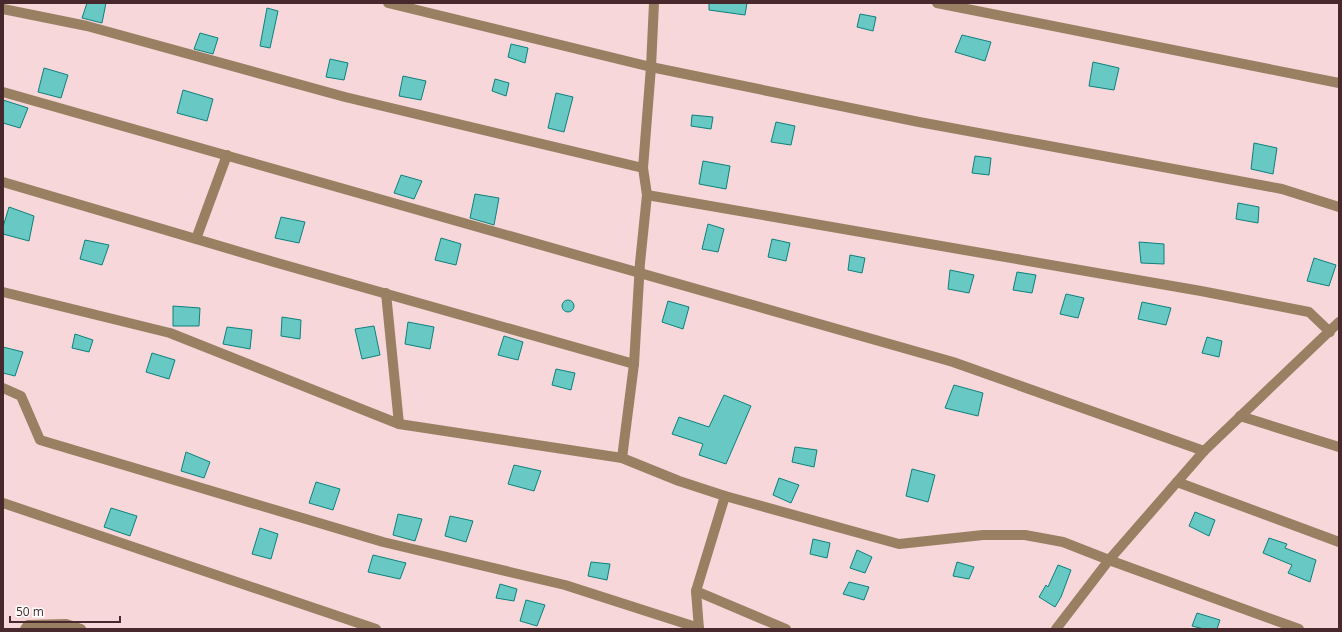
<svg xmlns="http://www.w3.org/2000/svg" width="1342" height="632" viewBox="0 0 1342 632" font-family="'Open Sans',sans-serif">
  <rect width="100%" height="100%" fill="#f7d7da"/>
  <g fill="#68c8c3" stroke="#0d817d">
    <path d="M87 3H106L102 23 82 18Z"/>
    <path d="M709 3H747L745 15 709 10Z"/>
    <path d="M267 8 278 11 270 48 260 46Z"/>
    <path d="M860 14 876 17 873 31 857 27Z"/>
    <path d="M200 33 218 38 213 54 194 49Z"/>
    <path d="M962 35 991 42 985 61 955 52Z"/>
    <path d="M511 44 528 48 525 63 508 57Z"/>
    <path d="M330 59 348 63 344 80 326 77Z"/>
    <path d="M1093 62 1119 68 1114 90 1089 86Z"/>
    <path d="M44 68 68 75 61 98 38 92Z"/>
    <path d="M403 76 426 81 421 100 399 96Z"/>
    <path d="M495 79 509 83 506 96 492 91Z"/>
    <path d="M183 90 213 99 207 121 177 113Z"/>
    <path d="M556 93 573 97 564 132 548 128Z"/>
    <path d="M3 100 28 108 20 128 3 123Z"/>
    <path d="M692 115 713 117 711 129 691 126Z"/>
    <path d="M776 122 795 126 791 145 771 142Z"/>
    <path d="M1254 143 1277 148 1273 174 1251 169Z"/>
    <path d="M975 156 991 158 989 175 972 173Z"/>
    <path d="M703 161 730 166 726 189 699 184Z"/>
    <path d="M401 175 422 181 414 199 394 193Z"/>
    <path d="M475 194 499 198 494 225 470 218Z"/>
    <path d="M1238 203 1259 207 1258 223 1236 219Z"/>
    <path d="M9 207 34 216 29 241 3 234V227Z"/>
    <path d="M281 217 305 222 299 243 275 238Z"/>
    <path d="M708 224 724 229 718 252 702 249Z"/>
    <path d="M441 238 461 244 456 265 435 260Z"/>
    <path d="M772 239 790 243 786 261 768 257Z"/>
    <path d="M85 240 109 245 102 265 80 259Z"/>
    <path d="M1139 242 1164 244V264L1141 263Z"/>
    <path d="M850 255 865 258 862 273 848 270Z"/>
    <path d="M1314 258 1336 265 1329 286 1307 281Z"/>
    <path d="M950 270 974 275 969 293 948 289Z"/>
    <path d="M1017 272 1036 275 1032 293 1013 290Z"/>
    <path d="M1066 294 1084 298 1078 318 1060 314Z"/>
    <circle cx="568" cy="306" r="6"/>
    <path d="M668 301 689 307 683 329 662 322Z"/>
    <path d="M1142 302 1171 308 1166 325 1138 319Z"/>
    <path d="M173 306 200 308 199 326H173Z"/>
    <path d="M282 317 301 320 300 339 281 336Z"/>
    <path d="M408 322 434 327 430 349 405 344Z"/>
    <path d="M374 326 380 355 362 359 355 329Z"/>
    <path d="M227 327 252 330 250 349 223 344Z"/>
    <path d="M75 334 93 340 89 352 72 348Z"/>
    <path d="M504 336 523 342 518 360 498 355Z"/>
    <path d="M1207 337 1222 341 1219 357 1202 353Z"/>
    <path d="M3 347 23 352 15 376 3 373Z"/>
    <path d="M152 353 175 360 169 379 146 372Z"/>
    <path d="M556 369 575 373 571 390 552 385Z"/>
    <path d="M954 385 983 393 978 416 945 408Z"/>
    <path d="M724 395 751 406 726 464 699 455 703 444 672 434 679 417 709 427Z"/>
    <path d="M795 447 817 450 814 467 792 462Z"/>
    <path d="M186 452 210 462 204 478 181 471Z"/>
    <path d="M514 465 541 471 534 491 508 484Z"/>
    <path d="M912 469 935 475 928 502 906 496Z"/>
    <path d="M779 478 799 485 791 503 773 495Z"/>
    <path d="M316 482 340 489 333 510 309 503Z"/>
    <path d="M111 508 137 516 130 536 104 527Z"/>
    <path d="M1195 512 1215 520 1209 536 1189 526Z"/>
    <path d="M398 514 422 519 415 541 393 535Z"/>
    <path d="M450 516 473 521 466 542 445 536Z"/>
    <path d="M260 528 278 534 271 559 252 554Z"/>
    <path d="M1269 538 1287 544 1285 548 1316 560 1310 582 1288 573 1292 565 1263 553Z"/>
    <path d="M813 539 830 543 827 558 810 554Z"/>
    <path d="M857 550 872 557 865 573 850 568Z"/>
    <path d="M373 555 406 563 400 579 368 572Z"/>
    <path d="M591 562 610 564 607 580 588 576Z"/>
    <path d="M957 562 974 567 969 579 953 576Z"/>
    <path d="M1058 565 1071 570 1061 597 1055 607 1039 597 1046 585 1048 587Z"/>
    <path d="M849 582 869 587 864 600 843 594Z"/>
    <path d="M500 584 517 589 514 601 496 598Z"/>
    <path d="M526 600 545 605 537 626 520 621Z"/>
    <path d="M1197 613 1220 620 1217 629H1204L1192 626Z"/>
  </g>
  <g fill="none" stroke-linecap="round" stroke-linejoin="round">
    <g stroke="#998063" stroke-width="10">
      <path d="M388 3 651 67 919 122 1282 189 1339 207"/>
      <path d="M937 3 1339 83"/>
      <path d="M3 9 87 26 345 97 643 168"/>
      <path d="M3 92 953 362 1204 451"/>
      <path d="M3 182 274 262 634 364"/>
      <path d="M647 195 1201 291 1309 312 1330 332"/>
      <path d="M196 239 227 155"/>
      <path d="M3 292 170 333 399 424 622 458 679 481 725 496 899 544 983 535H1025L1063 542 1109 560 1299 629"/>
      <path d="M386 293 399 424"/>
      <path d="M3 388 21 396 40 440 383 542 565 585 699 628"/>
      <path d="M1240 416 1339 447"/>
      <path d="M622 458 634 364 640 263 647 195 643 168 651 67 654 3"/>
      <path d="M1177 482 1339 542"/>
      <path d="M3 503 376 629"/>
      <path d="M696 591 786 629"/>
      <path d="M25 629 28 625 66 624 81 629"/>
      <path d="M699 629 696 591 725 496"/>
      <path d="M1056 629 1109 560 1204 451 1339 322"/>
    </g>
  </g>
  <rect width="1342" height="632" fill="none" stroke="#47282d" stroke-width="8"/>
  <path d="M10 616v6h110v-6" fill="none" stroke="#47282d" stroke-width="2"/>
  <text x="16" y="616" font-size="12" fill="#47282d" stroke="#ffffff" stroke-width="3" paint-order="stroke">50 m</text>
</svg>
